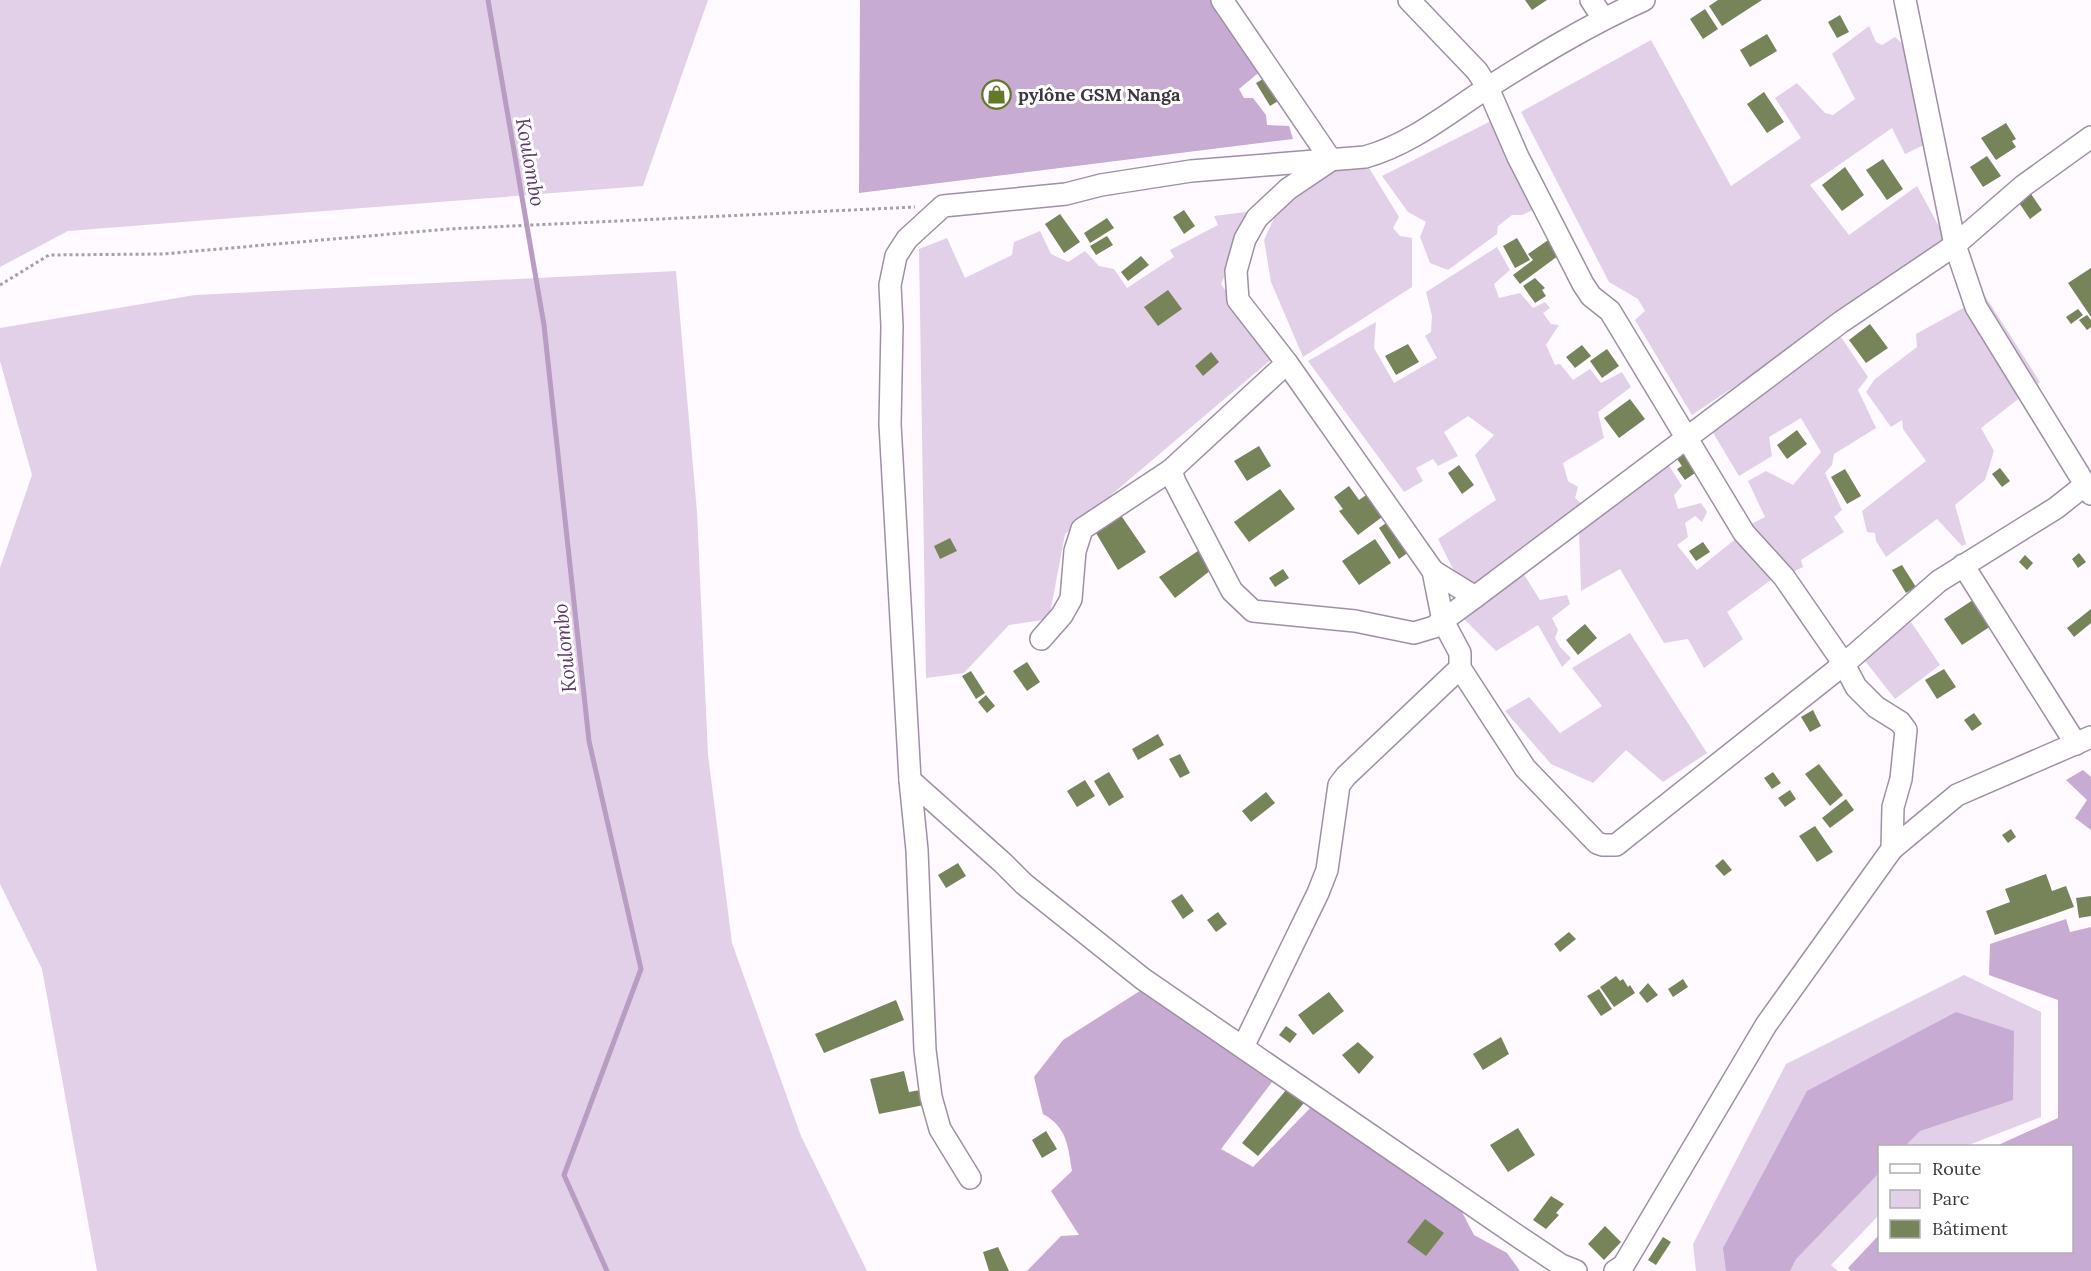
<svg xmlns="http://www.w3.org/2000/svg" width="2091" height="1271" viewBox="0 0 2091 1271" font-family="Lora,serif">
  <rect width="100%" height="100%" fill="#fefaff"/>
  <g fill="#e2d0e9">
    <path d="M0 0H708L643 186 68 231 0 267Z"/>
    <path d="M1869 26 1876 42 1882 45 1895 37 1909 50 1924 145 1905 154 1892 128 1810 185 1849 235 1917 186 1948 243 1692 415 1635 320 1645 311 1638 299 1609 282 1521 112 1651 40 1731 186 1801 138 1775 98 1797 83 1825 113 1833 115 1855 99 1832 54Z"/>
    <path d="M1495 119 1535 209 1522 215H1512L1498 226 1497 234 1448 270 1430 263 1420 237 1426 222 1408 212 1382 176Z"/>
    <path d="M1366 163 1399 217 1393 228 1400 236 1412 238V287L1303 357 1271 282 1264 240 1283 199 1323 172Z"/>
    <path d="M1254 211 1221 284 1273 358 1065 534 1049 619 1009 625 964 673 926 678 919 249 947 238 965 278 1012 255 1014 242 1040 231 1051 254 1068 262 1085 251 1099 266 1114 269 1127 288 1174 257 1170 250 1218 225 1214 216Z"/>
    <path d="M1497 247 1510 270 1494 284 1499 298 1520 293 1533 308 1545 302 1550 308 1543 313 1551 324 1559 325 1546 345 1555 365 1560 364 1573 380 1590 369 1601 383 1622 372 1631 387 1598 412 1604 438 1563 463 1568 481 1578 487 1575 498 1584 506 1474 590 1459 581 1438 539 1496 500 1475 455 1494 435 1468 416 1444 432 1458 456 1438 466 1433 459 1416 468 1423 481 1404 492 1308 361 1376 322 1374 348 1394 383 1437 358 1425 336 1431 332 1432 316 1426 292Z"/>
    <path d="M676 271 697 512 708 755 732 943 801 1136 867 1271H97L42 969 0 884V568L32 475 0 361V328L195 295Z"/>
    <path d="M1985 296 2040 382 1981 428 1994 451 1985 480 1955 505 1966 544 1962 546 1937 519 1886 557 1876 541 1875 533 1867 532 1862 511 1926 461 1903 429 1902 420 1891 427 1866 392 1875 379 1917 347 1916 334Z"/>
    <path d="M1841 337 1868 377 1858 390 1876 428 1834 454 1832 465 1825 473 1842 510 1834 517 1844 532 1801 560 1803 567 1789 574 1747 526 1765 517 1748 481 1766 471 1793 485 1821 452 1801 418 1769 437 1772 456 1739 476 1712 431Z"/>
    <path d="M1666 461 1682 486 1674 495 1678 509 1701 503 1707 512 1702 522 1695 516 1685 523 1688 537 1677 545 1697 570 1738 537 1775 577 1727 612 1743 639 1704 668 1688 639 1664 643 1620 569 1581 591 1579 529Z"/>
    <path d="M1523 573 1540 600 1567 595 1570 604 1552 618 1558 630 1555 638 1560 647 1571 658 1562 667 1538 625 1496 651 1462 617Z"/>
    <path d="M1911 622 1940 665 1895 699 1862 657Z"/>
    <path d="M1630 633 1707 753 1663 782 1626 750 1593 783 1551 764 1505 711 1529 697 1560 733 1602 706 1572 668Z"/>
    <path d="M1964 975 2041 1012V1117L1966 1146H1880L1879 1215 1831 1265 1838 1271H1696L1693 1244 1786 1064Z"/>
  </g>
  <g fill="#c7abd2">
    <path d="M860 0H1218L1263 69 1239 89 1244 98H1253L1266 115 1267 125 1289 126 1293 139 859 193Z"/>
    <path d="M2083 770 2091 777V830L2075 818 2087 800 2066 780Z"/>
    <path d="M2066 919 2070 932 2091 927V1271H1851L1848 1268 1879 1235 1880 1252H2072V1146H1996L2058 1118V1000L1989 975 1990 944Z"/>
    <path d="M1146 987 1275 1078 1221 1149 1253 1167 1317 1101 1466 1205 1462 1212 1474 1235 1507 1253 1520 1271H1027L1061 1236 1079 1235 1051 1191 1072 1171C1068 1146 1067 1127 1043 1114L1034 1077 1063 1040Z"/>
    <path d="M1956 1012 2014 1031 2013 1100 1920 1131 1905 1146H1880L1879 1173 1796 1259 1790 1271H1726L1723 1248 1807 1091Z"/>
  </g>
  <g fill="none" stroke-linecap="round" stroke-linejoin="round">
    <path stroke="#b89cc2" stroke-width="5" d="M488 0 544 325 589 741 641 969 564 1175 607 1271"/>
  </g>
  <g fill="#77845a">
    <path d="M1525 0H1547L1532 10Z"/>
    <path d="M1718 0H1762L1722 26 1709 6Z"/>
    <path d="M1705 9 1718 29 1703 39 1690 19Z"/>
    <path d="M1840 15 1849 32 1837 38 1828 22Z"/>
    <path d="M1767 34 1777 51 1750 67 1740 50Z"/>
    <path d="M1270 75 1283 98 1270 106 1256 83Z"/>
    <path d="M1764 92 1784 122 1767 133 1747 104Z"/>
    <path d="M2006 123 2016 139 2012 141 2016 147 1996 160 1981 138Z"/>
    <path d="M1987 156 2001 176 1983 187 1970 167Z"/>
    <path d="M1883 159 1903 189 1887 200 1866 170Z"/>
    <path d="M1845 167 1864 195 1842 211 1822 185Z"/>
    <path d="M2029 191 2042 210 2030 219 2017 200Z"/>
    <path d="M1184 210 1195 226 1184 234 1173 217Z"/>
    <path d="M1060 214 1080 242 1064 253 1045 224Z"/>
    <path d="M1107 218 1114 228 1090 243 1084 233Z"/>
    <path d="M1107 236 1113 245 1096 255 1090 246Z"/>
    <path d="M1517 238 1530 260 1515 268 1503 246Z"/>
    <path d="M1551 238 1570 247 1520 284 1513 275 1533 260 1528 254Z"/>
    <path d="M1141 256 1149 265 1128 281 1121 272Z"/>
    <path d="M2091 268V317L2068 283Z"/>
    <path d="M1535 278 1545 288 1542 290 1546 296 1535 303 1523 286Z"/>
    <path d="M1168 290 1182 309 1158 326 1144 307Z"/>
    <path d="M2078 309 2083 315 2071 324 2066 317Z"/>
    <path d="M2087 315 2091 320V327L2087 330 2079 320Z"/>
    <path d="M1870 324 1888 348 1866 363 1849 340Z"/>
    <path d="M1408 344 1419 362 1396 375 1385 356Z"/>
    <path d="M1582 345 1591 356 1575 368 1566 357Z"/>
    <path d="M1607 349 1619 366 1602 378 1590 361Z"/>
    <path d="M1211 352 1219 362 1203 376 1195 366Z"/>
    <path d="M1630 399 1645 419 1619 438 1604 418Z"/>
    <path d="M1797 430 1807 444 1787 459 1777 445Z"/>
    <path d="M1685 443 1702 468 1685 480 1677 469 1682 466 1672 452Z"/>
    <path d="M1259 446 1271 466 1247 481 1234 461Z"/>
    <path d="M1459 465 1474 485 1462 494 1448 473Z"/>
    <path d="M2000 468 2010 481 2002 487 1992 474Z"/>
    <path d="M1845 469 1861 496 1847 504 1831 477Z"/>
    <path d="M1349 486 1359 500 1369 493 1386 514 1358 535 1339 511 1343 509 1334 497Z"/>
    <path d="M1280 489 1295 509 1249 542 1234 522Z"/>
    <path d="M1118 511 1146 552 1118 570 1093 528Z"/>
    <path d="M1389 521 1409 552 1399 559 1379 528Z"/>
    <path d="M950 538 957 551 940 559 934 546Z"/>
    <path d="M1375 539 1391 563 1359 585 1342 561Z"/>
    <path d="M1703 542 1710 552 1696 561 1689 551Z"/>
    <path d="M1201 549 1215 567 1175 598 1159 577Z"/>
    <path d="M2079 553 2086 562 2078 568 2072 559Z"/>
    <path d="M2025 555 2033 563 2027 570 2019 562Z"/>
    <path d="M1902 565 1916 587 1906 593 1892 570Z"/>
    <path d="M1283 569 1289 578 1275 587 1269 578Z"/>
    <path d="M1976 598 1994 624 1962 645 1944 619Z"/>
    <path d="M2091 609V623L2074 637 2067 628Z"/>
    <path d="M1585 624 1597 638 1578 655 1566 640Z"/>
    <path d="M1027 662 1040 682 1027 691 1013 671Z"/>
    <path d="M1944 669 1956 687 1937 699 1925 680Z"/>
    <path d="M971 671 985 693 976 699 962 676Z"/>
    <path d="M986 695 995 706 987 713 978 702Z"/>
    <path d="M1813 710 1821 726 1810 732 1801 717Z"/>
    <path d="M1974 713 1982 724 1972 731 1964 720Z"/>
    <path d="M1158 734 1164 745 1138 760 1132 749Z"/>
    <path d="M1180 754 1190 773 1180 778 1169 759Z"/>
    <path d="M1819 764 1843 795 1830 806 1805 774Z"/>
    <path d="M1109 772 1124 797 1109 806 1094 781Z"/>
    <path d="M1773 772 1781 783 1772 789 1764 778Z"/>
    <path d="M1085 780 1095 796 1077 807 1067 791Z"/>
    <path d="M1790 790 1796 799 1785 807 1778 798Z"/>
    <path d="M1266 792 1275 803 1251 822 1242 811Z"/>
    <path d="M1846 799 1854 810 1830 828 1822 818Z"/>
    <path d="M1815 826 1833 852 1817 862 1799 836Z"/>
    <path d="M2011 829 2016 837 2008 843 2002 835Z"/>
    <path d="M1723 859 1732 870 1724 876 1715 866Z"/>
    <path d="M958 863 966 876 946 888 938 875Z"/>
    <path d="M2046 874 2052 891 2066 886 2074 907 1995 935 1986 911 2010 902 2005 889Z"/>
    <path d="M1182 894 1194 911 1183 919 1171 901Z"/>
    <path d="M2091 896V916L2079 918 2076 898Z"/>
    <path d="M1218 912 1227 924 1216 932 1207 920Z"/>
    <path d="M1569 932 1576 939 1560 952 1554 944Z"/>
    <path d="M1616 976 1620 981 1623 979 1628 987 1630 985 1635 993 1614 1007 1600 987Z"/>
    <path d="M1683 979 1688 987 1673 997 1668 989Z"/>
    <path d="M1648 983 1658 995 1647 1003 1639 993Z"/>
    <path d="M1599 989 1612 1009 1601 1016 1587 996Z"/>
    <path d="M1329 992 1344 1011 1313 1035 1298 1015Z"/>
    <path d="M896 1000 904 1020 824 1053 815 1034Z"/>
    <path d="M1286 1026 1297 1034 1290 1043 1279 1035Z"/>
    <path d="M1501 1037 1509 1054 1483 1070 1473 1054Z"/>
    <path d="M1358 1042 1374 1057 1359 1074 1342 1055Z"/>
    <path d="M904 1071 909 1092 920 1090 924 1105 879 1114 870 1079Z"/>
    <path d="M1286 1090 1304 1103 1258 1156 1242 1143Z"/>
    <path d="M1518 1128 1535 1155 1508 1172 1490 1145Z"/>
    <path d="M1046 1131 1057 1149 1042 1158 1032 1140Z"/>
    <path d="M1551 1196 1564 1204 1556 1213 1559 1215 1546 1229 1533 1220Z"/>
    <path d="M1425 1219 1444 1233 1426 1256 1407 1242Z"/>
    <path d="M1605 1226 1621 1242 1604 1260 1588 1244Z"/>
    <path d="M1663 1237 1671 1242 1656 1265 1648 1260Z"/>
    <path d="M998 1247 1009 1271H989L983 1252Z"/>
  </g>
  <g fill="none" stroke-linecap="round" stroke-linejoin="round">
    <defs>
      <g id="minor">
        <path d="M1222 0 1331 160 1288 189 1257 218 1245 239 1236 271 1238 300 1287 363 1433 571 1443 621 1460 653V668L1346 776 1339 785 1327 870 1318 893 1243 1047"/>
        <path d="M1409 0 1477 71 1488 88 1518 157 1583 284 1591 296 1610 311 1744 533 1784 577 1844 664 1856 687 1876 707 1900 722 1906 730 1901 779 1893 807 1892 849 1766 1025 1623 1266 1615 1271"/>
        <path d="M1591 0 1603 18"/>
        <path d="M1905 0 1955 245 1976 307 2091 494"/>
        <path d="M1287 363 1171 470 1175 482 1232 591 1253 611 1355 621 1414 633 1434 627 1475 597 1841 322 1955 245 2023 186 2091 137"/>
        <path d="M1963 565 2076 744"/>
        <path d="M1433 571 1475 597"/>
        <path d="M1041 639 1062 615 1071 599 1075 551 1082 529 1171 470"/>
        <path d="M1460 668 1525 768 1597 843 1603 845H1616L1844 664 1939 581 2056 508 2085 485"/>
        <path d="M910 780 1003 863 1024 884 1143 979 1522 1239 1561 1265 1576 1271"/>
        <path d="M1892 849 1957 795 2091 737"/>
        <path d="M970 1178 940 1129 931 1097 925 1050 917 850 910 780 890 424 892 326 890 285 896 256 907 239 943 206 1066 194 1101 185 1191 171 1365 157C1409 145 1446 115 1484 90 1536 57 1588 25 1644 0"/>
      </g>
    </defs>
    <use href="#minor" stroke="#9f90a5" stroke-width="24"/>
    <path stroke="#a6a1a8" stroke-width="3" stroke-dasharray="3 3" stroke-linecap="butt" d="M0 285 49 255 162 254 448 229 915 207"/>
    <use href="#minor" stroke="#fff" stroke-width="21"/>
  </g>
  <defs>
    <symbol id="shop-ring" viewBox="-11 -11 22 22"><circle r="9.5" fill="#fff" stroke="#637829" stroke-width="1.5"/><path d="M-5-2.5h2.3a2.7 3.5 0 0 1 5.4 0H5L5.5 6h-11ZM-1.5-2.5h3a1.5 2.3 0 0 0-3 0Z" fill="#637829"/></symbol>
  </defs>
  <g fill-rule="evenodd">
    <use href="#shop-ring" x="980" y="78" width="33" height="33"/>
  </g>
  <g text-anchor="middle" dominant-baseline="central" stroke-width="6" stroke-linejoin="round" paint-order="stroke">
    <g font-size="18" font-weight="bold" fill="#3d3740" stroke="#fff" text-anchor="start">
      <text x="1018" y="94">pylône GSM Nanga</text>
    </g>
    <g font-size="20" font-style="italic" fill="#5e396b" stroke="#fff">
      <text transform="translate(531 162) rotate(80)">Koulombo</text>
      <text transform="translate(564 648) rotate(-96)">Koulombo</text>
    </g>
  </g>
  <rect x="1878" y="1145" width="195" height="108" fill="#ffffff" stroke="#b1afb3" stroke-width="1.5"/>
  <rect x="1890" y="1164" width="30" height="9" fill="#ffffff" stroke="#b1afb3" stroke-width="1.5"/>
  <text x="1932" y="1175" font-size="18" fill="#3d3740">Route</text>
  <rect x="1890" y="1190" width="30" height="18" fill="#e2d0e9" stroke="#b1afb3" stroke-width="1.5"/>
  <text x="1932" y="1205" font-size="18" fill="#3d3740">Parc</text>
  <rect x="1890" y="1220" width="30" height="18" fill="#77845a" stroke="#b1afb3" stroke-width="1.5"/>
  <text x="1932" y="1235" font-size="18" fill="#3d3740">Bâtiment</text>
</svg>
